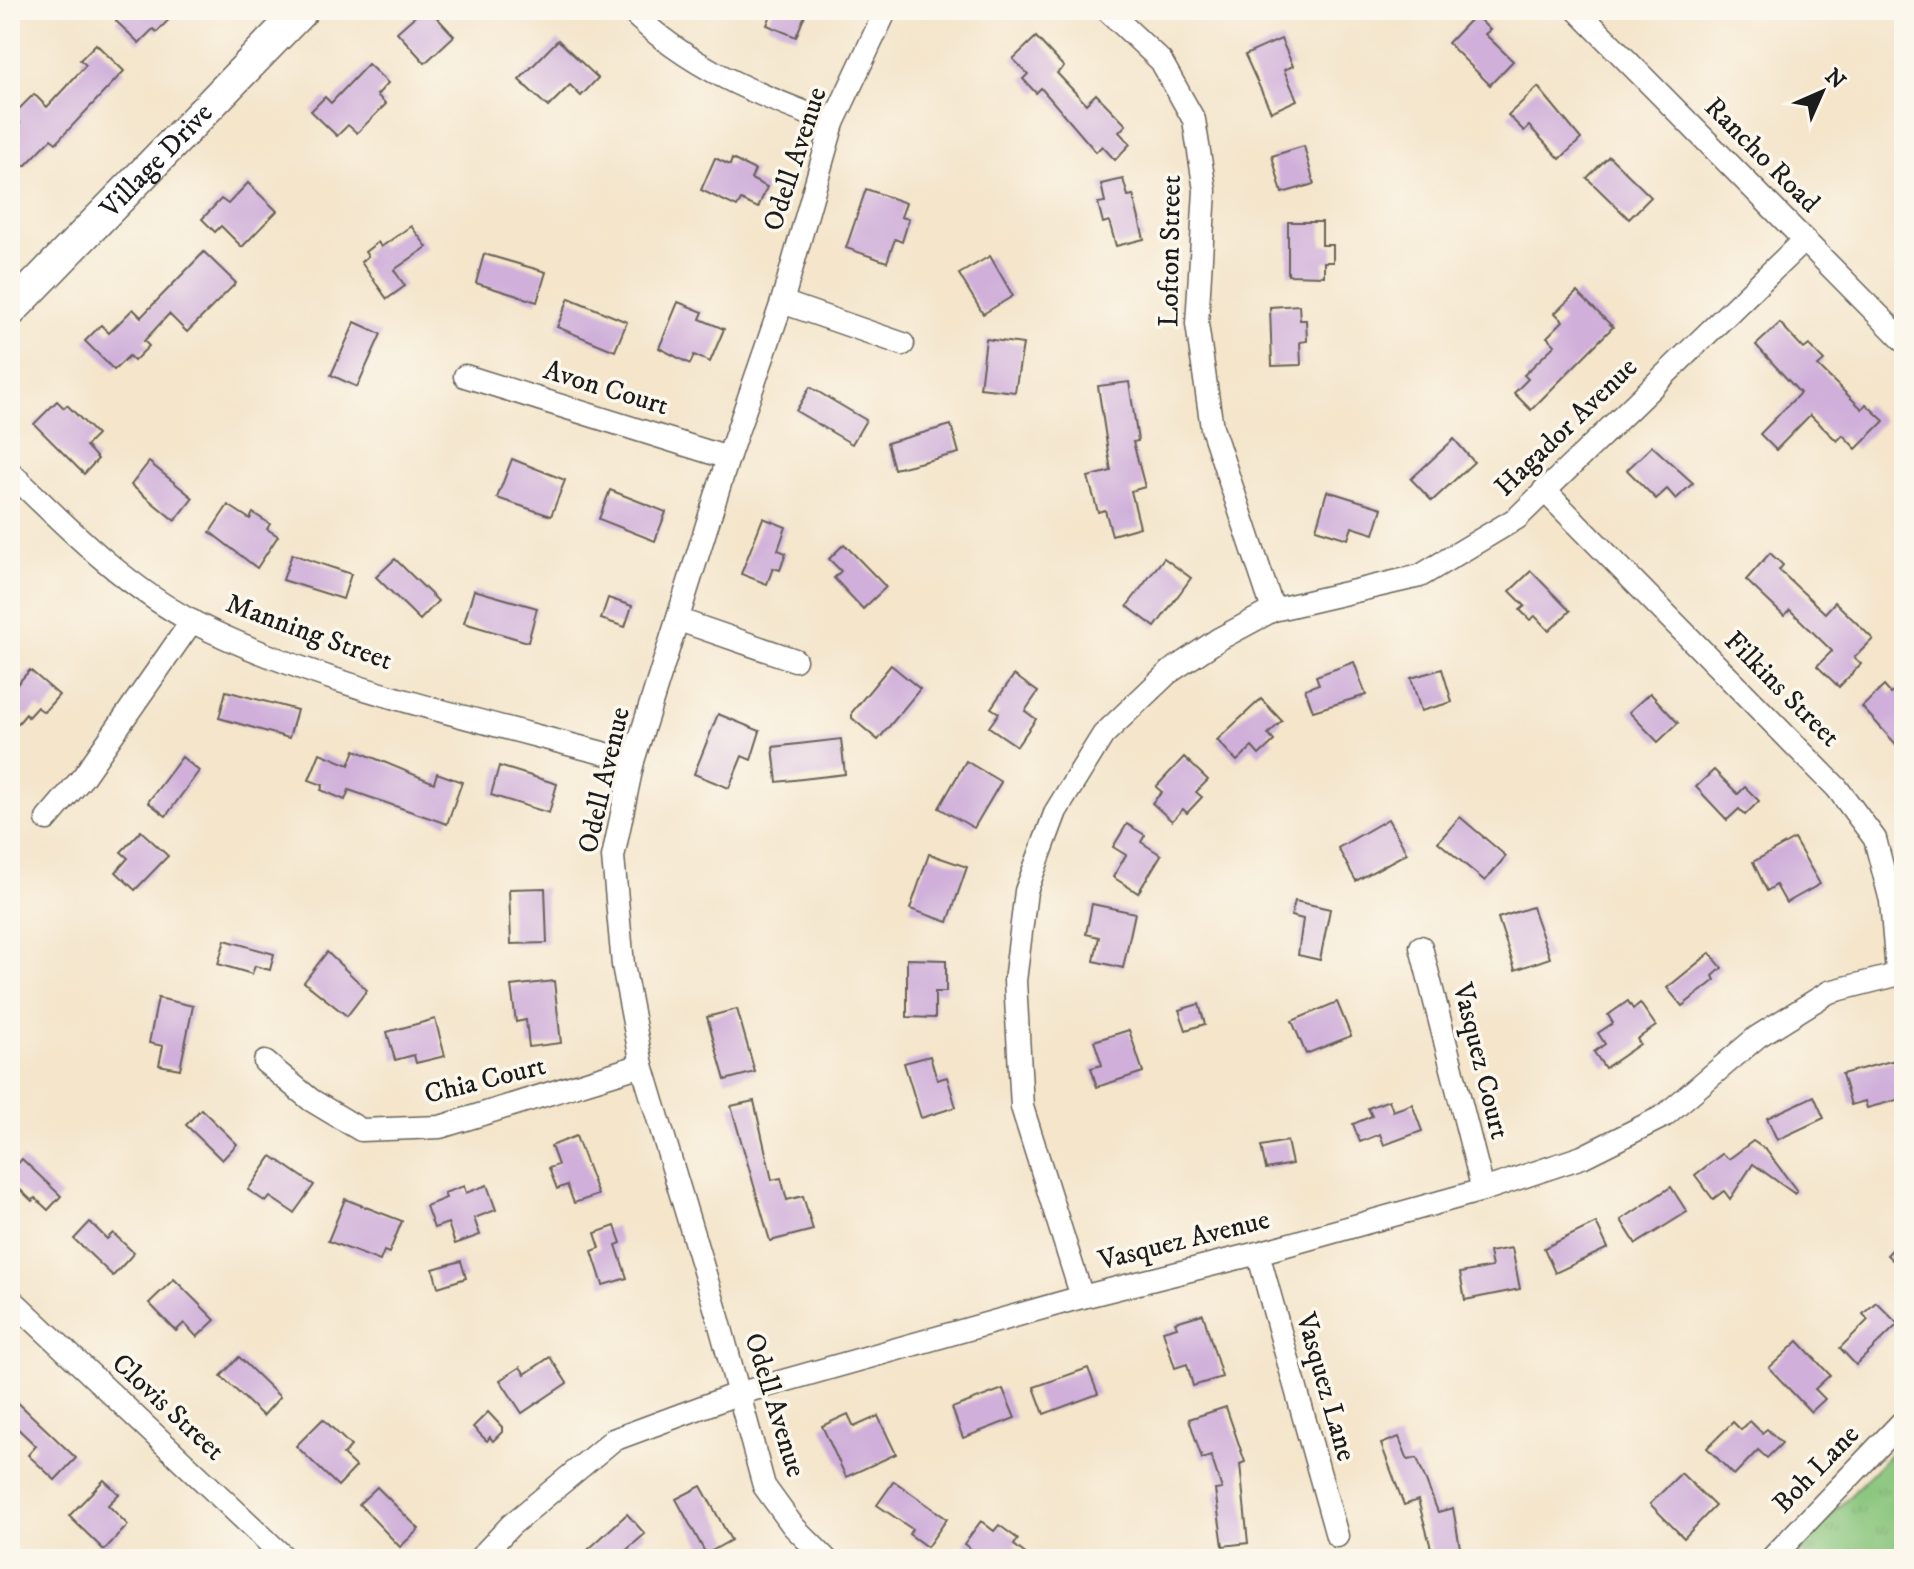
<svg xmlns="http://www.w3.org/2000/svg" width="1914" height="1569" viewBox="0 0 1914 1569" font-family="'IM FELL DW Pica',serif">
  <defs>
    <pattern id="grass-tufts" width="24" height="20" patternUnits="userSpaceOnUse" patternTransform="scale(2)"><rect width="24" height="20" fill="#88c57c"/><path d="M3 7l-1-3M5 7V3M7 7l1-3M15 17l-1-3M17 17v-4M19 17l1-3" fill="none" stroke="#75a96b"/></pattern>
  </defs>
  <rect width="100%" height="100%" fill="#fbf7ec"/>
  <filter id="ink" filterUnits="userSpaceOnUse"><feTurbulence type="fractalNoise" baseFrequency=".0125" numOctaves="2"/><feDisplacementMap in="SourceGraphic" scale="16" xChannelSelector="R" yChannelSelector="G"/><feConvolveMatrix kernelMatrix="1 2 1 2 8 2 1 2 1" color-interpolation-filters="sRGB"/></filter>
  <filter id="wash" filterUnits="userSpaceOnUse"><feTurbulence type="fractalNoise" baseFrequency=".006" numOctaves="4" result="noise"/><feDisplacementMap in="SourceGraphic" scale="32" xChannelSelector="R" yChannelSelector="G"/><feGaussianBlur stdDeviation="1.8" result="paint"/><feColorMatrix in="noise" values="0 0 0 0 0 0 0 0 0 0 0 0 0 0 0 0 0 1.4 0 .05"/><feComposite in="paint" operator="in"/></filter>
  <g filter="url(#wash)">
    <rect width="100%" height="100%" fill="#f4e5cb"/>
    <path fill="url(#grass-tufts)" stroke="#52704c" stroke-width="2" d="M1904 1440V1559H1789Z"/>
    <g id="blocks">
      <g fill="#d0b0da">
        <path d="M126 10H178L157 32 153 29 139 43 116 21Z"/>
        <path d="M422 10H430L454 36 425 63 397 32Z"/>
        <path d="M773 10H807L796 37 767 25Z"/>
        <path d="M1475 15 1490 30 1485 34 1513 61 1490 85 1448 43Z"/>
        <path d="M1036 37 1064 67 1057 73 1086 104 1096 94 1126 125 1119 132 1130 144 1115 160 1102 146 1096 152 1041 88 1036 93 1023 79 1028 74 1013 59Z"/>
        <path d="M1281 39 1293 66 1284 70 1297 100 1271 112 1245 55Z"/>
        <path d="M558 40 598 78 581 96 570 85 548 107 519 80Z"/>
        <path d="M96 44 124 71 56 143 51 139 25 166 10 152V133L20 123 12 116 34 94 47 107 86 65 80 60Z"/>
        <path d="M368 64 388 83 377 95 386 104 357 133 348 125 337 136 311 111 325 97 331 103Z"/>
        <path d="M1538 87 1581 139 1560 159 1529 126 1524 131 1508 115Z"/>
        <path d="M1304 146 1314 184 1282 193 1272 156Z"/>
        <path d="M1609 156 1651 197 1629 219 1587 178Z"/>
        <path d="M715 158 730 165 732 159 755 170 751 179 767 187 758 208 741 200 737 207 701 190Z"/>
        <path d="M1123 179 1128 196 1133 195 1144 239 1116 246 1109 221 1103 223 1098 203 1105 202 1101 184Z"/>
        <path d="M248 183 277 211 242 247 221 226 215 232 202 219 221 199 228 204Z"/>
        <path d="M866 189 906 203 901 217 909 219 902 242 895 239 887 262 846 248Z"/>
        <path d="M1288 222H1322V245H1333V262H1324V276L1288 275Z"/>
        <path d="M411 226 427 247 394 270 405 286 387 299 361 262 368 256 365 252 378 242 381 247Z"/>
        <path d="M204 252 236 283 187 332 169 314 144 341 149 346 134 361 129 356 114 370 85 341 101 325 109 333 133 309 141 317Z"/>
        <path d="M484 254 546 272 537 302 476 283Z"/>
        <path d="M990 256 1013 296 983 314 959 274Z"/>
        <path d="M1577 292 1613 327 1531 410 1514 393 1528 379 1524 375 1555 345 1547 337 1563 321 1555 313Z"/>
        <path d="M569 298 627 322 615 351 557 327Z"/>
        <path d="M678 302 703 312 700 319 724 329 710 362 694 355 690 364 659 348Z"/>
        <path d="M1299 305 1300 320H1306L1307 341 1300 342 1301 365 1272 366 1270 307Z"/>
        <path d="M355 322 381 334 357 387 331 375Z"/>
        <path d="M1780 323 1804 349 1809 345 1824 361 1818 366 1862 409 1866 404 1884 421 1856 449 1843 435 1837 441 1810 415 1776 450 1760 434 1800 393 1756 345Z"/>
        <path d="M986 339 1023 344 1015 392 980 388Z"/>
        <path d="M1129 382 1138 441 1133 442 1145 487 1131 491 1140 527 1112 535 1105 510 1098 512 1088 477 1111 471 1098 386Z"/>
        <path d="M810 387 866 420 852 444 796 411Z"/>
        <path d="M57 401 64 408 67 405 97 435 86 446 98 459 84 474 34 424Z"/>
        <path d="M951 425 959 453 894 469 887 443Z"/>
        <path d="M1454 439 1474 462 1432 501 1411 479Z"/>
        <path d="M1652 446 1693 483 1676 499 1667 489 1656 499 1627 470Z"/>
        <path d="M512 459 565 480 551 516 497 498Z"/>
        <path d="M149 462 193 498 175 521 131 485Z"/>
        <path d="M610 490 666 512 655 541 599 519Z"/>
        <path d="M1327 491 1382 508 1374 534 1352 527 1348 539 1316 529Z"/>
        <path d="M228 505 250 519 253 513 270 524 267 529 278 536 257 568 210 532Z"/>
        <path d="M763 518 786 527 778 550 786 553 780 570 773 568 767 584 741 574Z"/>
        <path d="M844 544 886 587 863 609 834 578 841 571 829 559Z"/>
        <path d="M1770 553 1783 565 1779 570 1825 613 1835 602 1873 639 1854 658 1861 664 1839 687 1817 666 1832 651 1790 610 1784 616 1746 580Z"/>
        <path d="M292 554 351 574 343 599 283 580Z"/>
        <path d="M1164 558 1191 578 1155 627 1127 606Z"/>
        <path d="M395 559 438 601 420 620 376 577Z"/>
        <path d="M1531 571 1570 611 1549 631 1535 616 1530 620 1520 610 1525 606 1510 591Z"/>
        <path d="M474 590 537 608 528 642 464 623Z"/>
        <path d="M608 598 632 606 625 627 601 619Z"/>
        <path d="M1354 662 1366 695 1313 711 1305 689 1319 684 1316 676Z"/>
        <path d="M891 665 920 689 878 740 852 718V712Z"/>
        <path d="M1442 669 1452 702 1421 711 1411 678Z"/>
        <path d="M30 670 59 695 44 712 37 707 28 717 26 714 10 733V692Z"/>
        <path d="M1014 675 1038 692 1025 711 1036 719 1017 746 989 727 999 713 991 708Z"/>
        <path d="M1904 683V753L1862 707 1884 686 1891 694Z"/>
        <path d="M226 691 297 710 289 738 219 718Z"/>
        <path d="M1650 693 1678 723 1658 742 1629 712Z"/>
        <path d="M1261 699 1282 721 1268 734 1274 741 1259 755 1252 747 1237 761 1217 740Z"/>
        <path d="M718 714 760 731 751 760 742 756 729 788 694 774Z"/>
        <path d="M841 739 845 774 777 782 773 747Z"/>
        <path d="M355 750 434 783 437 773 462 782 447 824 349 790 345 800 321 790 323 785 309 780 320 753 349 765Z"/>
        <path d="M182 757 199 771 166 816 148 802Z"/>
        <path d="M1184 757 1208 780 1196 792 1202 797 1187 813 1183 809 1172 821 1152 803 1162 792 1156 787Z"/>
        <path d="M966 761 1001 782 974 828 939 808Z"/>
        <path d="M499 766 557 784 549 813 491 795Z"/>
        <path d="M1714 770 1738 794 1745 787 1759 801 1745 815 1739 809 1727 820 1696 787Z"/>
        <path d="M1460 817 1506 856 1485 881 1438 842Z"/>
        <path d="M1388 819 1407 853 1356 881 1338 848Z"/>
        <path d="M1127 824 1145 835 1141 842 1161 855 1138 893 1113 877 1126 855 1113 847Z"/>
        <path d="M141 831 168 856 135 890 116 872 128 858 121 852Z"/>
        <path d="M1794 839 1820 884 1786 903 1776 885 1767 891 1753 862Z"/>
        <path d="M929 854 967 867 948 922 910 909Z"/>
        <path d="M545 888 547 943 511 944 509 889Z"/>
        <path d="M1295 901 1330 909 1320 960 1298 955 1303 919 1291 916Z"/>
        <path d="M1092 904 1135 913 1123 968 1094 961 1099 937 1086 934Z"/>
        <path d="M1532 907 1550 958 1515 970 1498 918Z"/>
        <path d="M225 940 274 954 270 970 255 966 252 974 218 964Z"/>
        <path d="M327 952 367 990 347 1016 304 982Z"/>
        <path d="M1710 953 1722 968 1713 976 1715 980 1682 1006 1667 988Z"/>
        <path d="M907 959 946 960V992H935V1018L907 1017Z"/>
        <path d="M554 981 561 1043 529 1047 526 1020 516 1022 511 986Z"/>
        <path d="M158 998 193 1006 180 1069 159 1065 163 1046 149 1043Z"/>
        <path d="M1628 1001 1633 1009 1640 1003 1656 1026 1637 1039 1640 1044 1605 1068 1594 1052 1605 1044 1598 1033 1613 1023 1608 1015Z"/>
        <path d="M1337 1002 1351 1036 1306 1054 1292 1021Z"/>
        <path d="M1199 1004 1205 1024 1186 1030 1179 1010Z"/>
        <path d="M737 1009 755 1072 725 1080 707 1017Z"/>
        <path d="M435 1019 445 1056 416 1063 414 1055 395 1060 387 1032Z"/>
        <path d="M1129 1030 1143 1072 1097 1087 1091 1068 1102 1065 1094 1041Z"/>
        <path d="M930 1056 937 1080 947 1077 956 1107 921 1118 904 1063Z"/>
        <path d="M1895 1060 1904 1098 1867 1108 1865 1101 1851 1105 1842 1074Z"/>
        <path d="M1814 1096 1824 1118 1777 1140 1767 1118Z"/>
        <path d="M1389 1100 1393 1111 1412 1104 1422 1131 1384 1145 1380 1134 1360 1142 1353 1124 1372 1116 1368 1108Z"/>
        <path d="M754 1101 772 1180 781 1178 787 1200 803 1196 813 1230 770 1241 731 1106Z"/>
        <path d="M201 1109 237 1144 222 1160 186 1125Z"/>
        <path d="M576 1136 598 1195 574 1203 567 1185 557 1189 549 1168 558 1165 551 1146Z"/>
        <path d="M1287 1141 1292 1164 1266 1169 1261 1146Z"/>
        <path d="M1753 1141 1766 1150 1797 1191 1795 1194 1753 1164 1730 1199 1724 1191 1713 1199 1695 1175 1722 1154 1729 1159Z"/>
        <path d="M272 1156 314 1185 294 1213 270 1197 266 1202 248 1190Z"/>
        <path d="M22 1159 61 1196 48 1210 35 1198 32 1201 10 1180V1172Z"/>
        <path d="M487 1185 496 1210 474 1218 480 1235 455 1244 448 1223 434 1228 426 1206 446 1198 444 1193 464 1186 466 1193Z"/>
        <path d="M1671 1187 1687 1212 1636 1244 1621 1220Z"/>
        <path d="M345 1199 402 1221 389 1253 384 1251 380 1261 328 1241Z"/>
        <path d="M90 1222 107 1239 113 1233 134 1253 113 1276 74 1239Z"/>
        <path d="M1596 1223 1608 1248 1555 1273 1544 1248Z"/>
        <path d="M615 1226 621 1243 616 1245 627 1278 603 1285 592 1251 600 1248 595 1233Z"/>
        <path d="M1904 1237V1271L1887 1255Z"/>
        <path d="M1512 1248 1520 1289 1465 1300 1460 1273 1492 1267 1489 1252Z"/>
        <path d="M461 1261 466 1278 438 1287 433 1269Z"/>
        <path d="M174 1279 215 1320 197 1337 184 1323 176 1331 149 1303Z"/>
        <path d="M1876 1302 1898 1324 1856 1365 1840 1348 1868 1320 1863 1314Z"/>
        <path d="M1203 1314 1222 1377 1193 1386 1187 1364 1175 1368 1163 1331 1177 1327 1175 1322Z"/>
        <path d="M1798 1341 1830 1375 1815 1389 1825 1399 1811 1412 1769 1368Z"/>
        <path d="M239 1357 280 1397 263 1416 221 1376Z"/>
        <path d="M550 1357 567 1383 522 1413 500 1380 520 1367 525 1374Z"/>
        <path d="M1088 1368 1098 1394 1044 1414 1034 1387Z"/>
        <path d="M1003 1389 1015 1418 963 1438 952 1408Z"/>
        <path d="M10 1395 76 1458 55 1480 28 1455 36 1446 10 1421Z"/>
        <path d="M1226 1407 1245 1462 1240 1464 1248 1543 1223 1546 1215 1490 1222 1489 1211 1456 1202 1459 1189 1419Z"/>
        <path d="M488 1412 502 1427V1432L493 1441 490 1437 487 1441 473 1427Z"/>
        <path d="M848 1414 854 1427 878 1416 896 1454 846 1477 822 1426Z"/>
        <path d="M323 1419 351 1446 343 1455 356 1467 338 1486 296 1446Z"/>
        <path d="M1750 1421 1762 1433 1767 1429 1782 1443 1767 1458 1758 1450 1734 1475 1707 1448 1733 1422 1741 1430Z"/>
        <path d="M1399 1437 1408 1460 1417 1458 1438 1512 1453 1508 1462 1559H1434L1418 1500 1404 1505 1381 1444Z"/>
        <path d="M1681 1473 1715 1506 1684 1538 1650 1504Z"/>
        <path d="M104 1480 119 1494 108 1505 128 1525 104 1550 69 1516Z"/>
        <path d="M894 1481 947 1519 927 1547 909 1534 912 1529 877 1505Z"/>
        <path d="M701 1486 731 1540 706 1554 676 1499Z"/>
        <path d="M377 1487 419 1529 400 1547 359 1504Z"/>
        <path d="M627 1514 645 1534 616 1559H578Z"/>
        <path d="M981 1521 994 1531 999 1525 1018 1539 1014 1545 1032 1559H984L964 1544Z"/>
      </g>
    </g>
  </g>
  <g filter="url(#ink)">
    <use href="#blocks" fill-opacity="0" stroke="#686259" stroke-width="2"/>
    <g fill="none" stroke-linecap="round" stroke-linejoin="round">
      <defs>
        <g id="minor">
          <path d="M630 10C688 68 758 95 833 123"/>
          <path d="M1107 10 1161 61 1194 120 1205 190 1197 324 1212 428 1273 610"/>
          <path d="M1577 10 1904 341"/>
          <path d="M782 302 903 344"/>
          <path d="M465 376 728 458"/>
          <path d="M10 472C66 526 123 585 193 622 325 689 490 722 633 761"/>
          <path d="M1544 490 1837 788 1875 839 1891 901 1897 972"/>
          <path d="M679 620 795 660"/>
          <path d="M47 819 83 777 192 621"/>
          <path d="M1421 947 1483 1190"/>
          <path d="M265 1062 311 1100 361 1130 440 1127 642 1065"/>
          <path d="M1258 1253 1337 1536"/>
          <path d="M1082 1297 1022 1107 1015 981 1026 891 1056 811 1103 735 1168 673 1219 639 1273 610 1420 576 1517 518 1804 240"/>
          <path d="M10 1298 286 1559"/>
          <path d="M479 1559 511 1525 613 1440 737 1394 1082 1297 1258 1253 1483 1190 1582 1157 1664 1116 1757 1037 1829 992 1904 973"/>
          <path d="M826 1559 793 1526 764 1486 717 1314 642 1065 623 965 613 857 633 761 728 458 782 302 833 123 886 10"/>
          <path d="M1771 1559 1904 1420"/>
        </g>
        <g id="secondary">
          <path id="s1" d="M10 311 302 10"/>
        </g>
      </defs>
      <use href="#minor" stroke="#686259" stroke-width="25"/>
      <use href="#secondary" stroke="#686259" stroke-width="35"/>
      <use href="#minor" stroke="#fff" stroke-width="22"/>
      <use href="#secondary" stroke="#fff" stroke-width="32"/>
    </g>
  </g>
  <g text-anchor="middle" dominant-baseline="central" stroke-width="7" stroke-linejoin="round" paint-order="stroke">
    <g font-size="28" fill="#1c1c1c" stroke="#fbf7ec">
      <text transform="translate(1762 155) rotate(45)">Rancho Road</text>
      <text transform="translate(795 159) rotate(-72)">Odell Avenue</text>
      <text stroke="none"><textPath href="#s1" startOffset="210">Village Drive</textPath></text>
      <text transform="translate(1170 251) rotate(-89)">Lofton Street</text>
      <text transform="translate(606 388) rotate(17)">Avon Court</text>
      <text transform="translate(1566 427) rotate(-44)">Hagador Avenue</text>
      <text transform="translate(309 632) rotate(20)">Manning Street</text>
      <text transform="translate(1782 689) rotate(45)">Filkins Street</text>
      <text transform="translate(604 780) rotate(-77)">Odell Avenue</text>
      <text transform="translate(1481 1061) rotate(76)">Vasquez Court</text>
      <text transform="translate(485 1080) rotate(-14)">Chia Court</text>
      <text transform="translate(1184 1240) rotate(-14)">Vasquez Avenue</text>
      <text transform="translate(1326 1387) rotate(74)">Vasquez Lane</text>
      <text transform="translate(775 1405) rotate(73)">Odell Avenue</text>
      <text transform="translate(168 1407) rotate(43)">Clovis Street</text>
      <text transform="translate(1816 1469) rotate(-46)">Boh Lane</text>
    </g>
  </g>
  <rect width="1914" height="1569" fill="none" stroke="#fbf7ec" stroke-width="40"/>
  <g transform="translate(1822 92) rotate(45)" stroke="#fbf7ec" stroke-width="6" paint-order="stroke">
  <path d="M0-6L14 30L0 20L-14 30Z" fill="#1c1c1c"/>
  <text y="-12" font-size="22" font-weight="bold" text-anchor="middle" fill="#1c1c1c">N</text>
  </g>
</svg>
